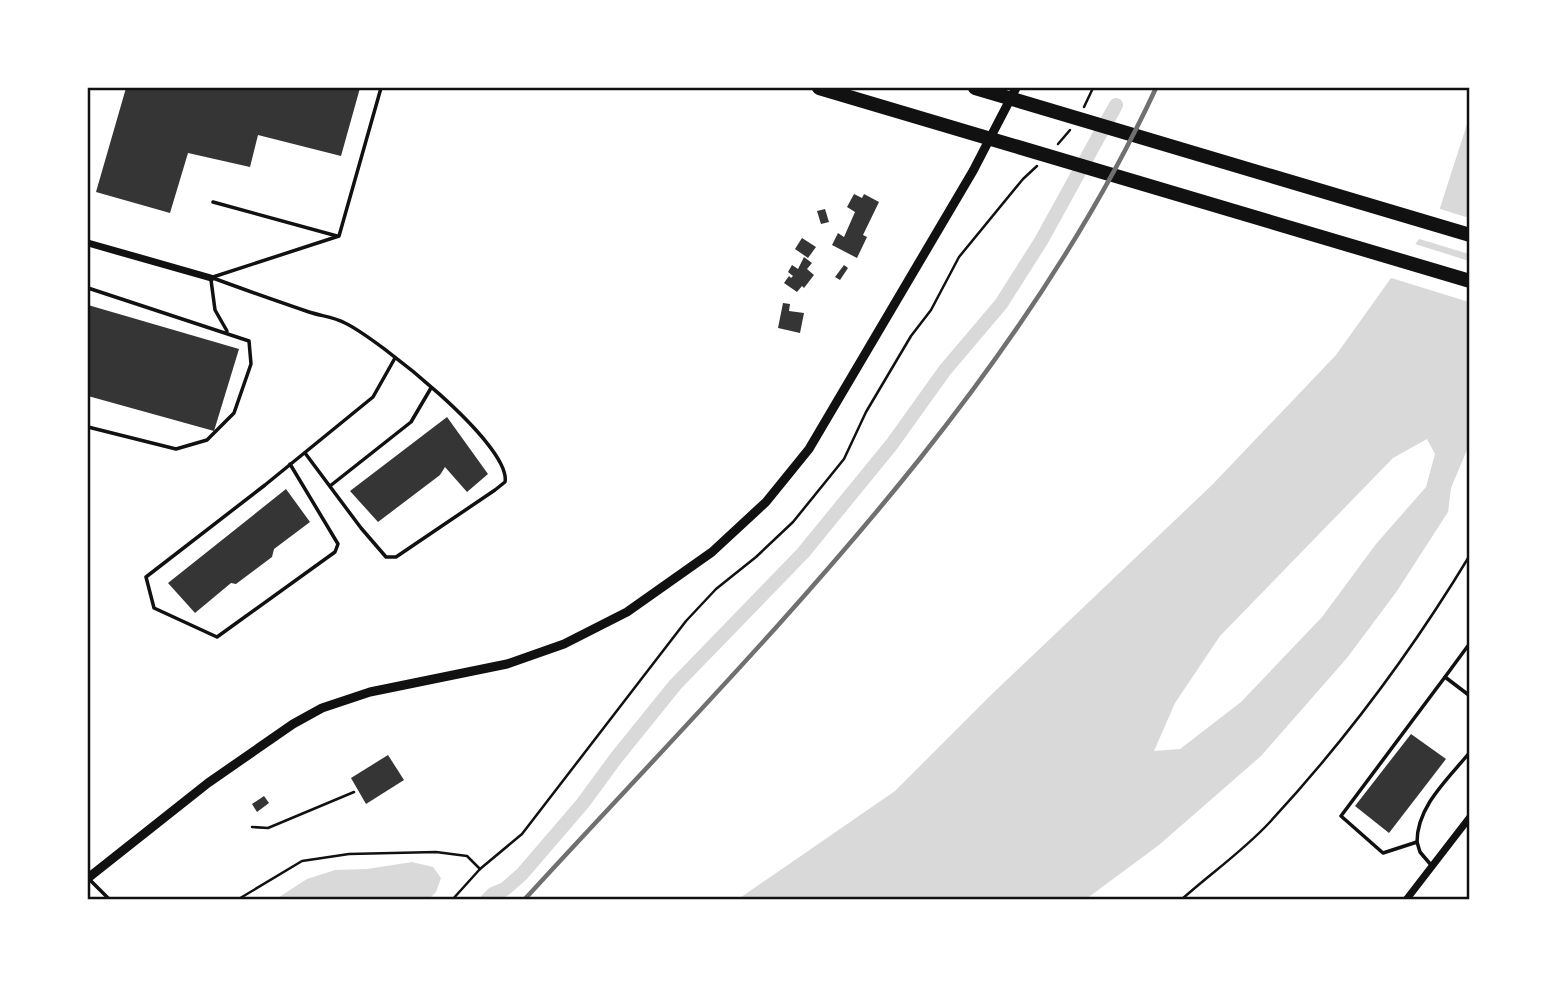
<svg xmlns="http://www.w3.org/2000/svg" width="1557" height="987" viewBox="0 0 1557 987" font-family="Overpass,sans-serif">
  <rect width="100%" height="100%" fill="#fff"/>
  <g fill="#d9d9d9" fill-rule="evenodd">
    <path d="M1469 118V445L1451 488 1448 512 1397 591 1347 658 1261 756 1159 845 1086 899 737 900 895 791 992 694 1212 485 1336 355 1439 211ZM1427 439 1435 454 1426 487 1376 544 1322 617 1241 702 1180 749 1154 751 1175 703 1220 636 1393 458Z"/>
    <path d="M412 862 433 867 441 878 436 892 429 899H276L307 879 335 870 367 869Z"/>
  </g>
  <g fill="#fff">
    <path d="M1437 208 1469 218V254L1416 238Z"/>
    <path d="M1412 243 1469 261V302L1388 277Z"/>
  </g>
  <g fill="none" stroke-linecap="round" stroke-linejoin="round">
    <path stroke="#d9d9d9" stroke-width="14" d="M487 900 493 894 505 889 522 874 583 803 616 758 675 685 803 553 892 444 945 370 1001 304 1041 241 1116 105"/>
  </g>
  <g fill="#353535">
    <path d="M126 88H360L341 156 258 135 250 167 188 153 170 213 96 192Z"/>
    <path d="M854 194 862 198 864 194 879 202 863 235 867 237 857 258 832 245 838 233 844 237 855 212 847 207Z"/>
    <path d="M825 209 829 222 821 224 817 211Z"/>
    <path d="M802 238 816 247 808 258 795 249Z"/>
    <path d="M804 257 812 263 807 269 814 275 804 288 802 286 797 292 784 283 789 276 791 278 793 276 788 272 792 265 798 269Z"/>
    <path d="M844 265 848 268 840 280 835 277Z"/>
    <path d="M783 303 790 304 789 311 804 313 800 333 778 328Z"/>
    <path d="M88 305 239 349 214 431 88 396Z"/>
    <path d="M447 417 488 474 467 492 445 467 440 475 378 522 350 491Z"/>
    <path d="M286 489 310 522 274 549 272 557 236 584 231 583 195 613 168 583Z"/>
    <path d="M1411 734 1446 759 1389 833 1355 806Z"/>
    <path d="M388 755 404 780 366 804 351 778Z"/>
    <path d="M264 796 269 803 257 812 252 804Z"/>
  </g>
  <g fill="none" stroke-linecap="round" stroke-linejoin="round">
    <g stroke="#111" stroke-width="2.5">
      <path d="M1084 107 1093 88"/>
      <path d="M1058 144 1070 130"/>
      <path d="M252 827 268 828 354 792"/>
      <path d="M237 900 302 861 349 854 436 852 467 856 480 869"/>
      <path d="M452 900 480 869 522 834 686 621 716 589 756 557 793 522 844 459 866 412 911 336 931 310 959 257 1023 179 1037 166"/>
      <path d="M1181 900C1210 874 1243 851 1269 823 1345 741 1412 651 1470 555"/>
    </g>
    <g stroke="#111" stroke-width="3.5">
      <path d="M213 202 337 236"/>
      <path d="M213 277 339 236 381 88"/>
      <path d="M213 278C245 290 277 301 309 312 321 316 334 317 345 323 378 339 512 445 505 482L495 490 396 557H386L361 528 305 453"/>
      <path d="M211 280 215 310 227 331"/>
      <path d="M88 288 249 341 251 364 234 413 207 440 176 449 88 427"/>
      <path d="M290 464 338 544 335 552 217 637 154 608 146 577 265 485 373 397 395 358"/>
      <path d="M330 486 411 422 431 388"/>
      <path d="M1445 677 1470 643"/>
      <path d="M1417 842C1417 806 1448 779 1470 752"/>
      <path d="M1431 865 1420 852 1417 842 1383 853 1341 816 1445 677 1470 696"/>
      <path d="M89 879 110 900"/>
    </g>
    <g stroke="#111" stroke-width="7">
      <path d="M88 243 211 278"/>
      <path d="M1406 900 1470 817"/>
    </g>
    <path stroke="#111" stroke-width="9" d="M88 878 208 783 293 724 322 708 370 692 507 664 564 644 627 612 712 552 766 502 809 449 973 171 1016 88"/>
    <g stroke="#111" stroke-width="14">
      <path d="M819 88 1470 281"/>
      <path d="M975 88 1470 235"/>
    </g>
    <path stroke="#707070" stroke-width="4.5" d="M524 900C756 647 1010 402 1156 88"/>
  </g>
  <rect width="1557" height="987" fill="none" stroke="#ffffff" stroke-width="178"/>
  <rect x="89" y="89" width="1379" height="809" fill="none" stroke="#111" stroke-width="2.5"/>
</svg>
